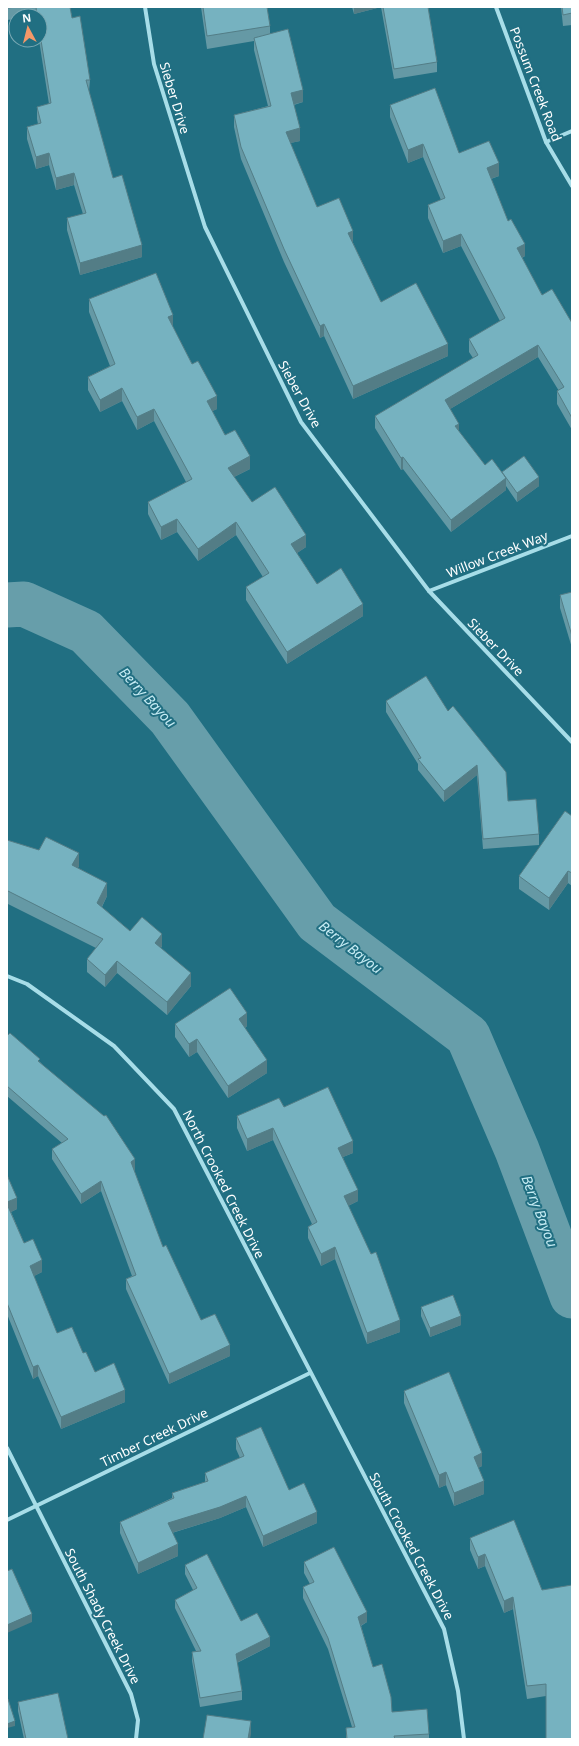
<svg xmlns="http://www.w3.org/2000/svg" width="579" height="1746" viewBox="0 0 579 1746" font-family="'Noto Sans',sans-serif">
  <rect width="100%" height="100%" fill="#216f82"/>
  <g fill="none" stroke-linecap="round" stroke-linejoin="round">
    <path stroke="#679eaa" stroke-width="45" d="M7 605 24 604 86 632 170 718 317 922 468 1036 517 1150 572 1296"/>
    <g stroke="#a7dde8" stroke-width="4">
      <path d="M145 7 154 64 205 227 301 422 429 591 572 742"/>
      <path d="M496 7 546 142 572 186"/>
      <path d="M546 142 572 131"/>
      <path d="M429 591 572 536"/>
      <path d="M7 976 27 984 114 1046 174 1109 444 1629 458 1691 464 1739"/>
      <path d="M7 1448 131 1694 138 1720 136 1739"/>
      <path d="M7 1520 310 1373"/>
    </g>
  </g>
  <g fill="#6599a5">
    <path d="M7 7H70L72 18 90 80 89 92 113 178 142 257 80 275 67 230V218L83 214 74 185 56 190 49 165 36 169 27 139V127L38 124 37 119V107L49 104 39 40H40V16H16V19L7 20Z"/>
    <path d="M201 7H267L270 26V34L303 102 294 105 300 141 290 143 317 207 353 243 381 302 448 356 353 399 324 336 320 338 284 262 241 159 234 127V115L268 106 254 50V41L207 49Z"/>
    <path d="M352 7H428L437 62V72L394 79 381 7 354 14Z"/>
    <path d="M561 7H572V25L563 26Z"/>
    <path d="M390 105 459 153 499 176 491 179 508 221 525 256 522 258 542 295 572 323V430L557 404V391H559L538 357 450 409 459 432 485 465 502 473V472L539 486 517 502 506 486V490L451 532 403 469 401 470 375 428V416L473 358 469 352V339L500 321 461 246 443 253 428 218V205L441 200 423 157 408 163 390 117Z"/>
    <path d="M89 299 173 327 192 364 217 409 212 411 225 435 250 469 234 477 252 502 306 547 297 553 317 584 363 616 287 664 246 600V587L263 577 236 535 198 561 177 532 161 540 148 514V502L186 482 154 421 137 430 122 401 100 412 88 390V377L110 366 89 312Z"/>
    <path d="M572 592V648L560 608V595Z"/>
    <path d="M386 701 448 711 508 801 539 834V845L483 849 477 775 444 802 418 770V764L386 712Z"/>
    <path d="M572 816V886L568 883 549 910 519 889V876Z"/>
    <path d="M7 840 79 866 78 868 107 896 102 907 130 931 162 946 161 948 191 986 167 1015 117 973 105 987 87 972V959L96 948 8 904Z"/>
    <path d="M175 1024 247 1026 245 1028 267 1073 228 1098 197 1052 189 1057 175 1037Z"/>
    <path d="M7 1036 40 1062 135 1170H134L163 1247 201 1320 230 1356 169 1384 126 1289V1279L132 1276 101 1191 81 1204 52 1159V1149L62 1143 7 1096Z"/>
    <path d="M284 1107 353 1153 343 1157 358 1201 348 1206 400 1332 367 1344 335 1259 321 1266 308 1238V1227L312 1224 273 1140 247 1151 237 1128V1116Z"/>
    <path d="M7 1175 17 1209 11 1212 24 1243 42 1272 34 1276 57 1333 83 1353 95 1372 125 1402 61 1429 38 1376 33 1379 7 1314Z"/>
    <path d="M421 1307 461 1325 430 1337 421 1316Z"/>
    <path d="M404 1391 482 1466 478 1468 484 1494 454 1506 446 1485 439 1488 404 1403Z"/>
    <path d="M236 1438 289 1490 317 1523 263 1547 246 1507 220 1518 172 1533 178 1556 138 1574 120 1533V1522L172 1498V1493L205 1482V1473L240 1458 236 1449Z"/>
    <path d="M470 1538 542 1590 572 1585 546 1696 527 1699 513 1609 504 1613 485 1566 478 1569 470 1550Z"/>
    <path d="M304 1562 367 1622 361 1626 373 1667 392 1712 429 1734V1739H346V1728L352 1727 328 1649 303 1598V1587L310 1584 304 1573Z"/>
    <path d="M185 1565 241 1621 270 1646 237 1663 242 1691V1700L200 1707 192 1661V1652L196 1651 175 1608V1600L193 1590 185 1574Z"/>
    <path d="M18 1702 68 1739H24L18 1711Z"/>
  </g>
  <g fill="#537d86">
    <path d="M354 7H381L354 14Z"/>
    <path d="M303 90V102L291 105V93Z"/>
    <path d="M300 128V141L286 144V132Z"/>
    <path d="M423 144V157L408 163V150Z"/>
    <path d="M49 153V165L36 169V157Z"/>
    <path d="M499 163V176L487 180V168Z"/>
    <path d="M74 173V185L56 190V178Z"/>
    <path d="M353 231V243L348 233Z"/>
    <path d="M461 234V246L443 253V241Z"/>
    <path d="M525 244V256L517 260V248Z"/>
    <path d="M142 245V257L80 275V263Z"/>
    <path d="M173 315V328L168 317Z"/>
    <path d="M324 324V336L320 338V326Z"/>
    <path d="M448 344V356L353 399V386Z"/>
    <path d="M538 345V357L445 412V400Z"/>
    <path d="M122 388V401L100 412V400Z"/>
    <path d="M217 396V409L207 414V401Z"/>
    <path d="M154 409V421L137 430V417Z"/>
    <path d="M459 424V436L455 426Z"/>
    <path d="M250 456V469L228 480V468Z"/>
    <path d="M403 457V469L401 470V458Z"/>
    <path d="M539 477V486L517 502V493Z"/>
    <path d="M506 478V490L451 532V520Z"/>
    <path d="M177 519V532L161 540V527Z"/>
    <path d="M236 522V535L198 561V549Z"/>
    <path d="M306 535V547L291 557V544Z"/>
    <path d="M363 604V616L287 664V652Z"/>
    <path d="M477 765V775L444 802V791Z"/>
    <path d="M79 853V866L72 878V865Z"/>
    <path d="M568 871V883L549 910V898Z"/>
    <path d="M107 883V896L97 916V903Z"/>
    <path d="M8 891V904L7 907V894Z"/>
    <path d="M162 934V946L155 955V943Z"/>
    <path d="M117 961V973L105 987V975Z"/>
    <path d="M191 973V986L167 1015V1002Z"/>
    <path d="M247 1013V1026L239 1032V1019Z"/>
    <path d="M197 1039V1052L189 1057V1044Z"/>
    <path d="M267 1060V1073L228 1098V1086Z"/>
    <path d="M273 1128V1140L247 1151V1139Z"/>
    <path d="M353 1141V1153L338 1159V1148Z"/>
    <path d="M135 1159V1170L131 1172V1162Z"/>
    <path d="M101 1181V1191L81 1204V1194Z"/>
    <path d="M358 1190V1201L344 1208V1196Z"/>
    <path d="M17 1198V1209L7 1214V1202Z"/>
    <path d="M335 1247V1259L321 1266V1254Z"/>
    <path d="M42 1260V1272L30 1278V1266Z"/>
    <path d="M461 1316V1325L430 1337V1328Z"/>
    <path d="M400 1320V1332L367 1344V1333Z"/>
    <path d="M230 1345V1356L169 1384V1374Z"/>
    <path d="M38 1365V1376L33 1379V1367Z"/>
    <path d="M125 1390V1402L61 1429V1417Z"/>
    <path d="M482 1453V1466L474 1470V1457Z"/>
    <path d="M446 1472V1485L439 1488V1475Z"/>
    <path d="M484 1481V1494L454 1506V1493Z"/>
    <path d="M246 1496V1507L220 1518 168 1534V1523Z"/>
    <path d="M317 1512V1523L263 1547V1536Z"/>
    <path d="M178 1544V1556L138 1574V1563Z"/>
    <path d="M485 1554V1566L478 1569V1557Z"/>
    <path d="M513 1597V1609L504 1613V1601Z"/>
    <path d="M367 1612V1622L358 1627V1617Z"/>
    <path d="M32 1614V1622L7 1633V1625Z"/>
    <path d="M270 1637V1646L236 1663V1654Z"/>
    <path d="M15 1721V1726L7 1728V1724Z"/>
    <path d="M251 1721V1734L250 1739H248Z"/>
  </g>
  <g fill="#76b2c0" stroke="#537d86">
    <path d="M7 7H17L7 8Z"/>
    <path d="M36 7H70L72 18 80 16 90 80H86L113 178 122 175 142 245 80 263 67 218 86 213 74 173 56 178 49 153 36 157 27 127 41 123 37 107 51 103 40 34V16H37Z"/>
    <path d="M203 7H267L270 26 207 36Z"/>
    <path d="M383 7H428L437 62 394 69Z"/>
    <path d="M562 7H572V13L563 15Z"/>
    <path d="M288 29 303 90 291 93 300 128 286 132 317 207 339 198 353 231 348 233 381 302 416 283 448 344 353 386 324 324 320 326 284 249 241 147 234 115 271 106 254 38Z"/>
    <path d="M435 88 459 153 489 141 499 163 487 168 508 221 511 219 525 244 517 248 542 295 552 289 572 323V418L557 391 564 387 538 345 445 400 459 424 455 426 485 465 492 459 506 478 451 520 403 457 401 458 375 416 478 355 469 339 505 318 461 234 443 241 428 205 445 198 423 144 408 150 390 105Z"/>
    <path d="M156 273 173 315 168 317 192 364 198 361 217 396 207 401 225 435 235 430 250 456 228 468 252 502 275 487 306 535 291 544 317 584 341 568 363 604 287 652 246 587 269 573 236 522 198 549 177 519 161 527 148 502 192 479 154 409 137 417 122 388 100 400 88 377 115 364 89 299Z"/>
    <path d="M524 456 539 477 517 493 502 472Z"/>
    <path d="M572 592V636L560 595Z"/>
    <path d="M426 676 448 711 453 706 506 772 508 801 536 799 539 834 483 839 477 765 444 791 418 759 421 758 386 701Z"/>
    <path d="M565 811 572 816V873L568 871 549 898 519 876Z"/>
    <path d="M46 837 79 853 72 865 107 883 97 903 130 931 142 917 162 934 155 943 191 973 167 1002 117 961 105 975 87 959 103 939 8 891 7 894V840L39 850Z"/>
    <path d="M230 988 247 1013 239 1019 267 1060 228 1086 197 1039 189 1044 175 1024Z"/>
    <path d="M10 1033 40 1059 38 1061 104 1116 106 1115 135 1159 131 1162 163 1247 166 1245 201 1320 215 1314 230 1345 169 1374 126 1279 136 1275 101 1181 81 1194 52 1149 68 1139 7 1086V1036Z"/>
    <path d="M328 1087 353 1141 338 1148 358 1190 344 1196 371 1254 376 1252 400 1320 367 1333 335 1247 321 1254 308 1227 317 1222 273 1128 247 1139 237 1116 279 1098 284 1107Z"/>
    <path d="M7 1175 17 1198 7 1202Z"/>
    <path d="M7 1204 24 1243 33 1239 42 1260 30 1266 57 1333 72 1327 83 1353 86 1352 95 1372 114 1363 125 1390 61 1417 38 1365 33 1367 7 1303Z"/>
    <path d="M453 1295 461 1316 430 1328 421 1307Z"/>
    <path d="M449 1372 482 1453 474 1457 484 1481 454 1493 446 1472 439 1475 404 1391Z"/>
    <path d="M261 1427 289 1490 304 1483 317 1512 263 1536 246 1496 220 1507 168 1523 178 1544 138 1563 120 1522 174 1498 172 1493 208 1481 205 1473 244 1456 236 1438Z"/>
    <path d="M514 1520 542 1590 572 1585V1739H546V1684L527 1686 513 1597 504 1601 485 1554 478 1557 470 1538Z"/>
    <path d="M334 1547 367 1612 358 1617 373 1667 382 1664 391 1697 392 1712 427 1709 429 1734 394 1736 395 1739H347L346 1728 355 1727 328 1638 303 1587 314 1582 304 1562Z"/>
    <path d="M207 1554 241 1621 257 1613 270 1637 236 1654 242 1691 200 1698 192 1652 201 1651 175 1600 197 1588 185 1565Z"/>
    <path d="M12 1569 32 1614 7 1625V1571Z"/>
    <path d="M58 1693 68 1739H26L18 1702Z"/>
    <path d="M8 1699 15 1721 7 1724V1700Z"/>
    <path d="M207 1715 251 1721 248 1739H203Z"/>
  </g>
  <g text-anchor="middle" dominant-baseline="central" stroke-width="4" stroke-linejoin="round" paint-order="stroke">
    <g font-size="13" fill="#fff" stroke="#216f82">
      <text transform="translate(536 84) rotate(69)">Possum Creek Road</text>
      <text transform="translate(175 98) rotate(73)">Sieber Drive</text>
      <text transform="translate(300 394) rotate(61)">Sieber Drive</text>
      <text transform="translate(497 554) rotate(-21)">Willow Creek Way</text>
      <text transform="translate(496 647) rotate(46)">Sieber Drive</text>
      <text transform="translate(224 1184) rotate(63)">North Crooked Creek Drive</text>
      <text transform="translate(154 1437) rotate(-26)">Timber Creek Drive</text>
      <text transform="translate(412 1546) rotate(62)">South Crooked Creek Drive</text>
      <text transform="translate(103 1616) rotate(63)">South Shady Creek Drive</text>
    </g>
    <g font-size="14" font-style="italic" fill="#c6ecf4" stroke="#216f82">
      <text transform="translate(148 697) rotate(47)">Berry Bayou</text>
      <text transform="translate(351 947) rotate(38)">Berry Bayou</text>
      <text transform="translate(540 1211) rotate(69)">Berry Bayou</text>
    </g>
  </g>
  <rect width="579" height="1746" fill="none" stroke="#ffffff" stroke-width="16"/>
  <g transform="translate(28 28) rotate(353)"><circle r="19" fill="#216f82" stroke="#7aa9b4"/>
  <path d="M0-3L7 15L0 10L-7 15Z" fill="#f59868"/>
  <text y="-6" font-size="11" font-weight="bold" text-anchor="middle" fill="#ffffff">N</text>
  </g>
</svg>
